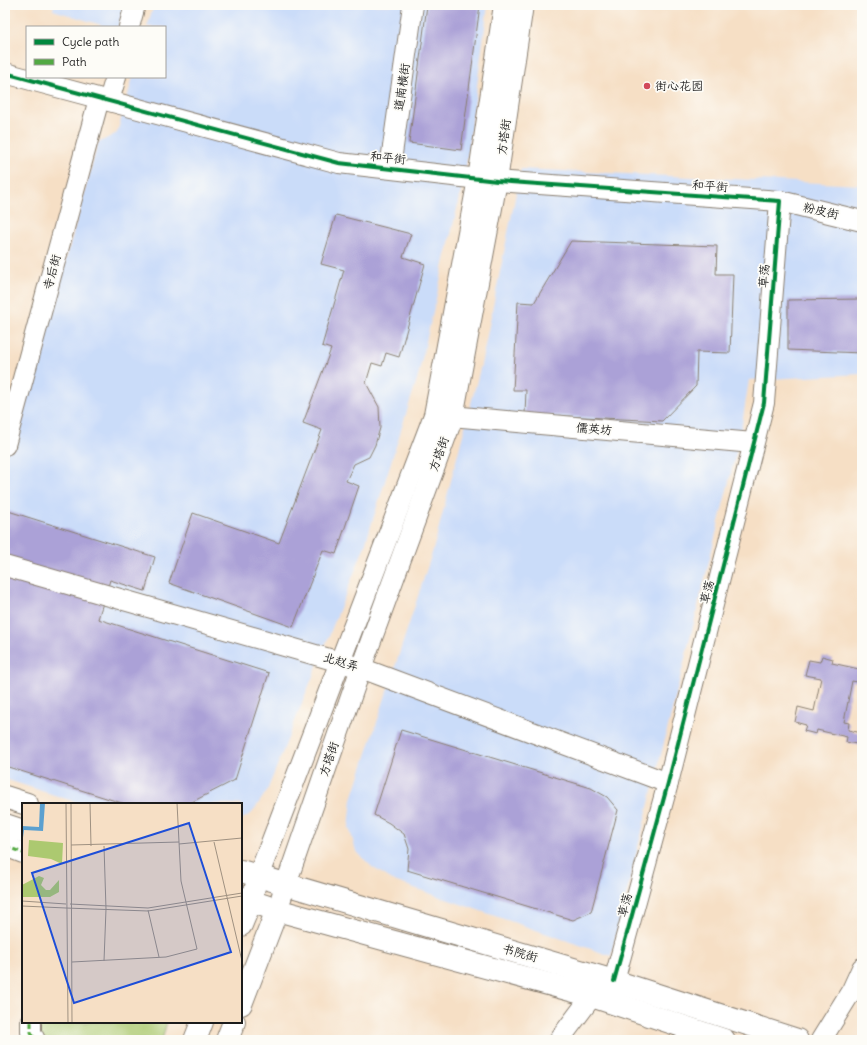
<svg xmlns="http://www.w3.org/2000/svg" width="867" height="1045" font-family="Delius,'LXGW WenKai TC',sans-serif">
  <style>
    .built { fill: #cadcf9 }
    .green { fill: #acc970; stroke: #647246 }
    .building { fill: #aba1d7 }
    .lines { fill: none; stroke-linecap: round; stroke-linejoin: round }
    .minor-casing { stroke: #897e70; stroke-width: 22 }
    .major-casing { stroke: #897e70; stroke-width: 24 }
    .minor { stroke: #fff; stroke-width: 20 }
    .major { stroke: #fff; stroke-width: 22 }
    .quiet { stroke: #52a943; stroke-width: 3; stroke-dasharray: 6 3; stroke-linecap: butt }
    .cycleway-casing { stroke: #fdfcf7; stroke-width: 6 }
    .cycleway { stroke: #00873e; stroke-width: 4 }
    .poi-dot { fill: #d1495b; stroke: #fdfcf7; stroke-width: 1.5 }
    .labels { text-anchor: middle; stroke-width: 3.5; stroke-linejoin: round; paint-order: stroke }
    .poi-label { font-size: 12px; fill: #1c1c1c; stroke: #fdfcf7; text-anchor: start }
    .street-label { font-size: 12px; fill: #1c1c1c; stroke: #fdfcf7 }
    .inset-road { fill: none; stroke: #9f9181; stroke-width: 1 }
    .view { fill: #1d4ed8; fill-opacity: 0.15; stroke: #1d4ed8; stroke-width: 2 }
    .inset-edge { fill: none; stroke: #1c1c1c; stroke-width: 2 }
  </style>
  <rect width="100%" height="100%" fill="#fdfcf7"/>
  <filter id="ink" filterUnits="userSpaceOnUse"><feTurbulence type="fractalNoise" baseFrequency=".025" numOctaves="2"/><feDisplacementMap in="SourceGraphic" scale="8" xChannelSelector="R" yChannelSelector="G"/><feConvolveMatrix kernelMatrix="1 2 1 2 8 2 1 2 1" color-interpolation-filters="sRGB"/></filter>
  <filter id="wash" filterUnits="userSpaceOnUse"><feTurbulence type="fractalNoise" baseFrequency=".012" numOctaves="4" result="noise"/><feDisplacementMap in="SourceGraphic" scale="16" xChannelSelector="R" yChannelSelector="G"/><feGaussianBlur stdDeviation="0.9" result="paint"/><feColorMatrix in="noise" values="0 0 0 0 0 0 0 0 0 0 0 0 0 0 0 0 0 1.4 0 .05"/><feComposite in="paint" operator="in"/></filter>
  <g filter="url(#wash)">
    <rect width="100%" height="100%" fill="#f6dfc5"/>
    <g class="built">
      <path d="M54 5H125L118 27H108L53 10Z"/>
      <path d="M154 5H488L465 174 418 376 364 548 267 791 252 813 241 820V804H82L5 779V437L60 281 98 143 117 133 133 77H165V27H147Z"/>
      <path d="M521 169 862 185V374L749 380 740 437 611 956 394 881 372 867 356 851 349 827 352 799 433 550 481 365Z"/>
    </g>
    <path class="green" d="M31 1022H167L162 1040H35Z"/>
    <g id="blocks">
      <g class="building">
        <path d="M427 5H480L461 150 409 143Z"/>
        <path d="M336 215 411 234 403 257 425 264 399 357 386 353 382 366 372 363 366 383 379 407 380 428 375 445 369 457 354 464 346 481 359 486 336 554 323 550 293 627 169 583 193 513 279 543 322 430 303 423 331 349 322 346 344 270 321 264Z"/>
        <path d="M571 241 717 246 716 274H733L730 353 697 352 696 386 662 421 525 414 526 390H513L518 302 534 303Z"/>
        <path d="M862 299V353L788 350V300Z"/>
        <path d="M5 510 155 557 145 591 110 580 98 619 269 673 235 780 188 804H125L5 766Z"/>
        <path d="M822 656 833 659 832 663 859 669 862 663V674H859L857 682 852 681 844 722 849 723 848 730 862 733V745L846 742 847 737 817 730 816 734 804 731 806 725 795 722 798 707 814 711 821 678 805 675 809 660 820 662Z"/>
        <path d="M401 730 591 788 607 797 618 810 591 912 573 920 407 870 409 849 404 834 389 823 374 815Z"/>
      </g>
    </g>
  </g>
  <g filter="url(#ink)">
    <use href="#blocks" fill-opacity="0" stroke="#897e70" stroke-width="1"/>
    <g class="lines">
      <g class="minor-casing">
        <g id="minor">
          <path d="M129 27 135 5"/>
          <path d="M5 73 339 163 497 181 780 201 862 221"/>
          <path d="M109 100 116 77"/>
          <path d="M390 168 413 5"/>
          <path d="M440 415 753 443"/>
          <path d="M5 445 99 99"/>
          <path d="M5 566 361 668 668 783"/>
          <path d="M5 846 23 853"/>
          <path d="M251 901 258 877 434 415 478 179 504 5"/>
          <path d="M277 910 361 668 453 417 497 181 523 5"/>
          <path d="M614 981 668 783 764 403 780 201"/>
          <path d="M31 1022V1032L35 1040"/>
          <path d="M559 1040 592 996"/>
          <path d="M821 1040 852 990 862 968"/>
        </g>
      </g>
      <g class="major-casing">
        <g id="major">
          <path d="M5 797 27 804"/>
          <path d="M5 825 23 831"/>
          <path d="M241 871 614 981 797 1040"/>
          <path d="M241 898 277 910 592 996 724 1040"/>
          <path d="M241 925 251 901"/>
          <path d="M241 1004 277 910"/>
          <path d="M195 1040 202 1022"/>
          <path d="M227 1040 234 1022"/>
        </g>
      </g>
      <use href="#minor" class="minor"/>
      <use href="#major" class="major"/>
      <g class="quiet">
        <path d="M5 846 23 853"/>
        <path d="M31 1022V1032L35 1040"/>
      </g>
      <g class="cycleway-casing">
        <path id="cycleway" d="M5 73 339 163 497 181 780 201 764 403 668 783 614 981"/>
      </g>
      <use href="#cycleway" class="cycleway"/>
    </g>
  </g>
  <circle class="poi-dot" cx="647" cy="86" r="4"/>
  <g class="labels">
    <g class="poi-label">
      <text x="655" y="90">街心花园</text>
    </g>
    <g class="street-label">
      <text transform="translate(402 87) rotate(-82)" y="4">道南横街</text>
      <text transform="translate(504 137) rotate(-82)" y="4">方塔街</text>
      <text transform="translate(388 158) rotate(6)" y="4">和平街</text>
      <text transform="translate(710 186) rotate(4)" y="4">和平街</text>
      <text transform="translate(821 211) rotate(13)" y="4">粉皮街</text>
      <text transform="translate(52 272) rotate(-75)" y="4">寺后街</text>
      <text transform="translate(764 276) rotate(-85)" y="4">草荡</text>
      <text transform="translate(594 429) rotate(5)" y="4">儒英坊</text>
      <text transform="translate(439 454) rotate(-70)" y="4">方塔街</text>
      <text transform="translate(707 592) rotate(-76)" y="4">草荡</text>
      <text transform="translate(341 662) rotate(17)" y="4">北赵弄</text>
      <text transform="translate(329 759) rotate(-71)" y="4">方塔街</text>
      <text transform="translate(625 905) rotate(-75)" y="4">草荡</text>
      <text transform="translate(520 953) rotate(16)" y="4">书院街</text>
    </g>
  </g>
  <g transform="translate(22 803)">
    <rect width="220" height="220" fill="#f6dfc5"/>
    <path d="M7 37 41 40 40 61 29 56 6 53ZM17 73 22 75 19 82 24 87H28L37 77V89L28 94H0V82Z" fill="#acc970"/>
    <path d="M18 0H23L21 28 2 27 0 42V23L17 24Z" fill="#5ba0d0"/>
    <path class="inset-road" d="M44 0 46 220M49 0 50 220M68 0 69 43M192 39 220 158M157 41 220 35M49 42 157 39M82 43 84 106 82 158M0 98 44 101M48 101 126 105 220 90M0 103 44 105M44 105 126 108 220 93M126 107 137 154M50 159 144 154 175 146 159 78 155 0"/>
    <path class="view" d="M167 20 209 149 52 200 10 70Z"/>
    <rect width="220" height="220" class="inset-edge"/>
  </g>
  <rect width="867" height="1045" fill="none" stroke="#fdfcf7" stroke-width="20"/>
  <rect x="26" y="26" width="140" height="52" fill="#fdfcf7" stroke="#a3a29f"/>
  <rect x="34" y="39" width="20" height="6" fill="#00873e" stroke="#a3a29f"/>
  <text x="62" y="46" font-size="12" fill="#1c1c1c">Cycle path</text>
  <rect x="34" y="59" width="20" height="6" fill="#52a943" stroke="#a3a29f"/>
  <text x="62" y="66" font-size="12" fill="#1c1c1c">Path</text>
</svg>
